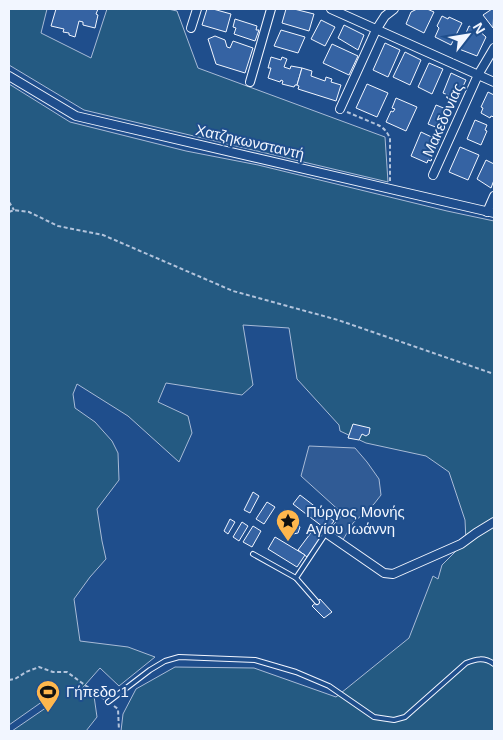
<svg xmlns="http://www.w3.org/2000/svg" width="503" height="740" font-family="Arial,sans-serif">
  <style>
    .green { fill: #245a82; stroke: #a8bbd7 }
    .parking { fill: #305b95; stroke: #a8bbd7 }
    .building { fill: #3563a3; stroke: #f2f6ff }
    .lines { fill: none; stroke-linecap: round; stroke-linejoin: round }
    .service-casing { stroke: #f2f6ff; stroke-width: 6 }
    .minor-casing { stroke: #f2f6ff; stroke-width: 10 }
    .path { stroke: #b3c4dc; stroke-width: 2; stroke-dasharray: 4 2.5; stroke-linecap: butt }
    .service { stroke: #1f4e8c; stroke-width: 4 }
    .minor { stroke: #1f4e8c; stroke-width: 8 }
    .labels { text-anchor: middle; stroke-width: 4; stroke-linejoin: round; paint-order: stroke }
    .street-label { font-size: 15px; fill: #f2f6ff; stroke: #1f4e8c }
    .poi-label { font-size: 15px; fill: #f2f6ff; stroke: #1f4e8c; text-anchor: start }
  </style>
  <rect width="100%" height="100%" fill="#1f4e8c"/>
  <g class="green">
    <path d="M9 9H47L41 33 91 58 107 9H168L177 11 198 68 385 137 388 182 84 110 9 65Z"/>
    <path d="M9 84 70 122 186 151 258 165 447 211 494 221V731H121L123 714 136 689 175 667 254 668 336 697 409 638 433 576 438 579 442 565 466 541 465 520 449 472 426 456 366 443 340 431 339 425 297 379 289 328 243 325 253 385 242 395 166 383 158 402 188 416 192 433 179 462 128 416 77 384 73 394 75 408 95 422 112 441 118 453 119 480 97 509 102 541 106 559 90 577 74 599 80 641 128 647 155 657 119 686 100 668 78 693 94 696 97 717 86 731H12L50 705 46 699 9 725Z"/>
  </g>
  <path class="parking" d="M309 446 355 448 367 462 379 479 381 495 374 504 353 523 341 543 326 533 343 514 301 476Z"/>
  <g class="building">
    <path d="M56 9H98L96 14 98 15 95 28 83 25V22L79 21 75 37 69 35V33L63 32 64 29 51 26Z"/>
    <path d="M207 9H213L231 14 226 32 202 25Z"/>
    <path d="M286 9H294L314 14 309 31 282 23Z"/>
    <path d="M417 9H427L434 12 424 33 406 24 411 12Z"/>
    <path d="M492 9H494L493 28 483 15Z"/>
    <path d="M442 16 448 19 449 17 462 23 451 45 435 37 439 28 437 26Z"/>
    <path d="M235 19 257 26 256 30H259L255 41 234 34 236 28 233 27Z"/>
    <path d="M321 20 335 27 325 46 311 39Z"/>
    <path d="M344 25 364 35 358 50 338 38Z"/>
    <path d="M469 26 477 29 486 37 477 56 459 49Z"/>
    <path d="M281 30 305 37 298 53 274 46Z"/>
    <path d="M215 36 225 40 227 47 230 48 233 41 253 48 245 73 216 64 208 39Z"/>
    <path d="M385 43 400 50 388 77 373 70Z"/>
    <path d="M332 44 358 56 349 75 323 63Z"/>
    <path d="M405 52 421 60 410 85 393 77Z"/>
    <path d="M271 57 281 60 282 57 287 59 284 67 290 69 291 66 302 68 297 85H295L294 87 282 84 283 81 281 80 280 82 268 78 271 68H268Z"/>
    <path d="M429 63 443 69 432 94 418 87Z"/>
    <path d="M302 68 312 71 311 76 325 81 326 77 332 79 331 82 341 85 336 101 298 89 299 86 297 85Z"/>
    <path d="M451 73 466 80 457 99 443 93Z"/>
    <path d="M367 84 388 93 377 117 356 108Z"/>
    <path d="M488 92 494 95V117L491 116 490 118 481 113 483 108 481 107Z"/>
    <path d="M396 98 417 107 406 131 386 122 391 111 393 112 395 109 392 108Z"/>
    <path d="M436 105 451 111 443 130 428 124Z"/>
    <path d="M475 120 487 125 485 130 487 131 481 145 467 139Z"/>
    <path d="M421 132 440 141 437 147 436 146 431 161 428 160 427 163 411 156Z"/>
    <path d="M460 147 479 155 468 180 449 172Z"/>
    <path d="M486 160 494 164V180L491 188 477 179Z"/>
    <path d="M353 424 370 428 369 434 366 436 362 434 359 440 348 438Z"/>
    <path d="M253 492 259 496 250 513 244 510Z"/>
    <path d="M300 495 334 521 327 530 293 504Z"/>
    <path d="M267 502 275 507 264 524 256 519Z"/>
    <path d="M288 513 300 527 298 533 293 534 280 519Z"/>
    <path d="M230 519 235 522 228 534 224 531Z"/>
    <path d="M242 522 248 526 239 541 233 537Z"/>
    <path d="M253 526 261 531 252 547 243 542Z"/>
    <path d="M316 526 324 533 307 557 298 550Z"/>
    <path d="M275 537 305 555 297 567 268 549Z"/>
    <path d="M320 599 332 612 324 618 312 606Z"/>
  </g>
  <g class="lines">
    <g class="service-casing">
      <g id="service">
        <path d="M253 554 296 578"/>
        <path d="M317 602 296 578 326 533"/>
        <path d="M108 702 150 670 165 661 179 657 255 660 296 672 329 686 374 717 394 720 405 717 466 663C476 659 484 657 494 664"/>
      </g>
    </g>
    <g class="minor-casing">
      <g id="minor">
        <path d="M331 9 494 82"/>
        <path d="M191 28 197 9"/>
        <path d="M9 76 76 116 494 213"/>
        <path d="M250 82 271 9"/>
        <path d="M340 109 376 30 385 16 394 9"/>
        <path d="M433 175 478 75 494 48"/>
        <path d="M487 212 494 196"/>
        <path d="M326 533 384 573 393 574 461 544 476 533 494 522"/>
      </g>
    </g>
    <g class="path">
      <path d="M347 112 378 125C384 128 387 132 390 138V181"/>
      <path d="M9 202 14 210"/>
      <path d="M9 212 14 210 29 212 58 226 103 235 233 291 338 320 494 374"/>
      <path d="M9 680 15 679 26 672 39 667 53 672H67L104 699"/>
      <path d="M114 706 118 709 119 731"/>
    </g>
    <use href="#service" class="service"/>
    <use href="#minor" class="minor"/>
  </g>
  <defs>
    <g id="sight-pin" transform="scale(1.25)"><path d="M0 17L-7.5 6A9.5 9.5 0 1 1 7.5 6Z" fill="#ffb74d" stroke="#1f4e8c"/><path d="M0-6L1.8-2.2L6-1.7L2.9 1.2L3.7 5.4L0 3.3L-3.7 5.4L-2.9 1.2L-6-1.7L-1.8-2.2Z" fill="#111"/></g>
    <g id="stadium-pin" transform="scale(1.25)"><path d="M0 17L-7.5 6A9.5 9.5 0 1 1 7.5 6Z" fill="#ffb74d" stroke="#1f4e8c"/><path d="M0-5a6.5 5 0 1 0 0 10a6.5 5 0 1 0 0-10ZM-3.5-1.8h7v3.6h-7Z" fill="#111"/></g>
  </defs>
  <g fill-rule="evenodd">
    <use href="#sight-pin" x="288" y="521"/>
    <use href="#stadium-pin" x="48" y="692"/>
  </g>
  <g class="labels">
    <g class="street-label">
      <text transform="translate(443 120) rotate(-66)" y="5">Μακεδονίας</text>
      <text transform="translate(250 142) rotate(13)" y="5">Χατζηκωνσταντή</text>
    </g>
    <g class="poi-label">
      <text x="306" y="517">Πύργος Μονής<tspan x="306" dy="17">Αγίου Ιωάννη</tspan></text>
      <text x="66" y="697">Γήπεδο 1</text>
    </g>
  </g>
  <rect width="503" height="740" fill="none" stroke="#f2f6ff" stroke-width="20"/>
  <g transform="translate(468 35) rotate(59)" stroke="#1f4e8c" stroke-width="4" paint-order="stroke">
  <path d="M0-4L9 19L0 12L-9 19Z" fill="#f2f6ff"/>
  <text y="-8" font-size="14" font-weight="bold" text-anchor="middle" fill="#f2f6ff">N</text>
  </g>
</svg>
